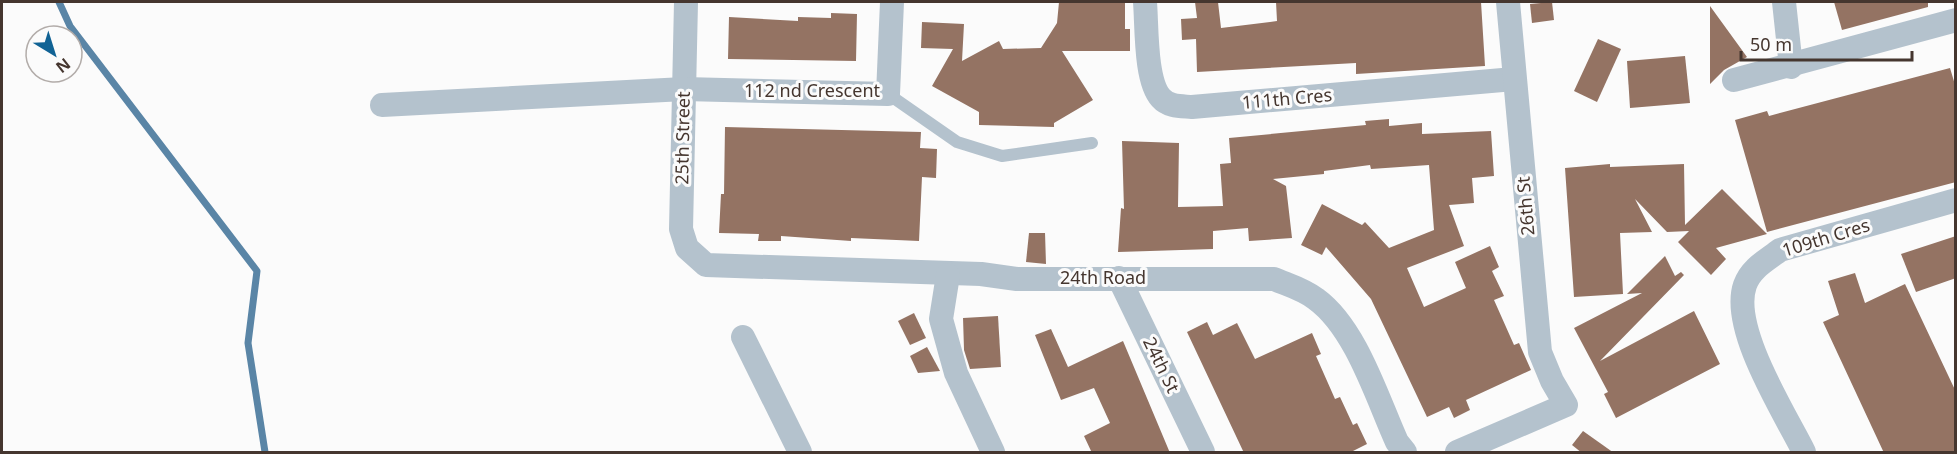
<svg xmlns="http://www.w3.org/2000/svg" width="1957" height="454" font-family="'Noto Sans',sans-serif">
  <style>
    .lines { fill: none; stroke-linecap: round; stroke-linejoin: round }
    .stream { stroke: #5a85a6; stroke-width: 7 }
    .building { fill: #947363 }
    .lane { stroke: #b4c2cd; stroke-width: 12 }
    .street { stroke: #b4c2cd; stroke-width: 24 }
    .labels { text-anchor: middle; stroke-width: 6; stroke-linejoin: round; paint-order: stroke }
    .street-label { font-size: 18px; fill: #45362f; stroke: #fbfbfb }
  </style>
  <rect width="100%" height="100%" fill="#fbfbfb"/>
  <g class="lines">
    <path class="stream" d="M59 2 70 26 257 271 248 343 265 452"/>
  </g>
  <g class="building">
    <path d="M1059 2H1125V29H1130V51H1062L1093 100 1054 123V127L979 125V112L932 86 953 49 921 48 922 22 964 24 962 61 999 41 1003 49 1041 48 1057 23Z"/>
    <path d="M1195 2H1218L1221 28 1277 21 1276 2H1481L1485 66 1356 74V63L1197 72 1196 39 1182 40 1181 19 1197 18Z"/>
    <path d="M1552 2 1554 20 1532 23 1530 4Z"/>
    <path d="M1834 2H1928V7L1842 30Z"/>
    <path d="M1710 6 1747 57 1724 70 1710 84Z"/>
    <path d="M831 13 857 14 856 61 728 59 729 17 798 21V17L831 18Z"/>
    <path d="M1598 39 1621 49 1597 102 1574 91Z"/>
    <path d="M1685 56 1690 103 1630 108 1627 61Z"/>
    <path d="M1950 68 1956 88V182L1767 232 1735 120 1767 111 1769 116Z"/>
    <path d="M1389 119V126L1422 123V134L1491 131 1494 176 1472 178 1474 203 1449 205 1464 246 1407 268 1424 307 1466 288 1455 262 1490 246 1499 267 1492 271 1504 296 1494 300 1514 345 1519 343 1531 370 1466 400 1470 410 1454 418 1449 407 1427 417 1371 299 1326 247 1322 255 1301 245 1322 204 1362 225 1365 222 1389 248 1434 230 1429 165 1371 169 1370 165 1324 171V174L1273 179 1286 186 1292 238 1249 241 1248 228 1213 231V249L1118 252 1121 208 1124 209 1122 141 1179 143 1178 207 1223 206 1220 164 1231 163 1229 138 1366 125 1365 121Z"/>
    <path d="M725 127 921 132 920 148 937 149 936 178 922 177 919 241 851 238V241L781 236V241H758L759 234 719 233 721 194H724Z"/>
    <path d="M1610 164V167L1684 164 1685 225 1722 189 1767 234 1716 248 1726 259 1711 275 1678 242 1689 231 1667 232 1635 199 1652 232 1620 233 1623 294 1574 297 1565 168Z"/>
    <path d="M1029 233H1045L1046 264 1026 262Z"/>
    <path d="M1956 236V278L1916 292 1901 254Z"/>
    <path d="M1665 256 1675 276 1681 272 1684 275 1600 361 1694 311 1720 364 1616 418 1604 394 1608 392 1574 328 1642 293 1627 294Z"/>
    <path d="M1855 273 1865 303 1905 284 1956 392V453H1884L1823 322 1839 315 1828 281Z"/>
    <path d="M914 313 926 338 910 345 898 321Z"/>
    <path d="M998 316 1001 367 970 369 964 350 963 318Z"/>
    <path d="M1207 322 1213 335 1237 323 1255 359 1312 333 1321 354 1316 356 1335 399 1340 397 1353 425 1357 423 1367 444 1349 453H1244L1187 332Z"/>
    <path d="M1051 329 1068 367 1123 341 1170 453H1092L1084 436 1110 423 1094 388 1061 400 1035 335Z"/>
    <path d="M927 347 940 371 918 373 910 356Z"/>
    <path d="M1583 431 1614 453H1582L1572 445Z"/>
  </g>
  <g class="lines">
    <path class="lane" d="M888 94 957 142 1002 156 1092 143"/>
    <g class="street">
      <path d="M686 2 681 229 687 248 706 265 981 274 1017 279H1274C1288 285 1303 289 1316 299 1356 328 1377 398 1397 442L1405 452"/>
      <path d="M1145 2C1147 26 1145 81 1161 98 1169 107 1181 106 1192 107L1514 79"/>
      <path d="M1784 2 1791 67"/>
      <path d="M1734 80 1956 20"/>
      <path d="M382 105 684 89 888 94 892 2"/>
      <path d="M948 275 941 319 956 373 993 452"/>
      <path d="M1119 278 1203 452"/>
      <path d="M743 337 800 452"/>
      <path d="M1457 452 1566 405 1552 381 1540 352 1508 2"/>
      <path d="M1804 452C1784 412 1730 328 1745 285 1751 268 1767 260 1780 250L1956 200"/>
    </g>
  </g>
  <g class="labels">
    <g class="street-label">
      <text x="812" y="97">112 nd Crescent</text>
      <text transform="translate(1287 99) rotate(-5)" y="6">111th Cres</text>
      <text transform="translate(683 138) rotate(-89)" y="6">25th Street</text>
      <text transform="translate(1526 206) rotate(-95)" y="6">26th St</text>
      <text transform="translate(1826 238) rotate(-17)" y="6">109th Cres</text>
      <text x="1103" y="284">24th Road</text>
      <text transform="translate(1161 365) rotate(64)" y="6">24th St</text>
    </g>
  </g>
  <rect width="1957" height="454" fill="none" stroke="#45362f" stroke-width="6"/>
  <g transform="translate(54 54) rotate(142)"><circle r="28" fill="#fbfbfb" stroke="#b2aca9" stroke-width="1.5"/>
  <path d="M0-4.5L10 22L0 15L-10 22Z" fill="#116395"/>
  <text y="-9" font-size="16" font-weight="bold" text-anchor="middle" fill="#45362f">N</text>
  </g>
  <path d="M1741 51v9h171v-9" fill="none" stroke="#45362f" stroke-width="3"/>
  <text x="1750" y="51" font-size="18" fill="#45362f" stroke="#fbfbfb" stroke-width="4.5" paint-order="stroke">50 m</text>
</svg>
